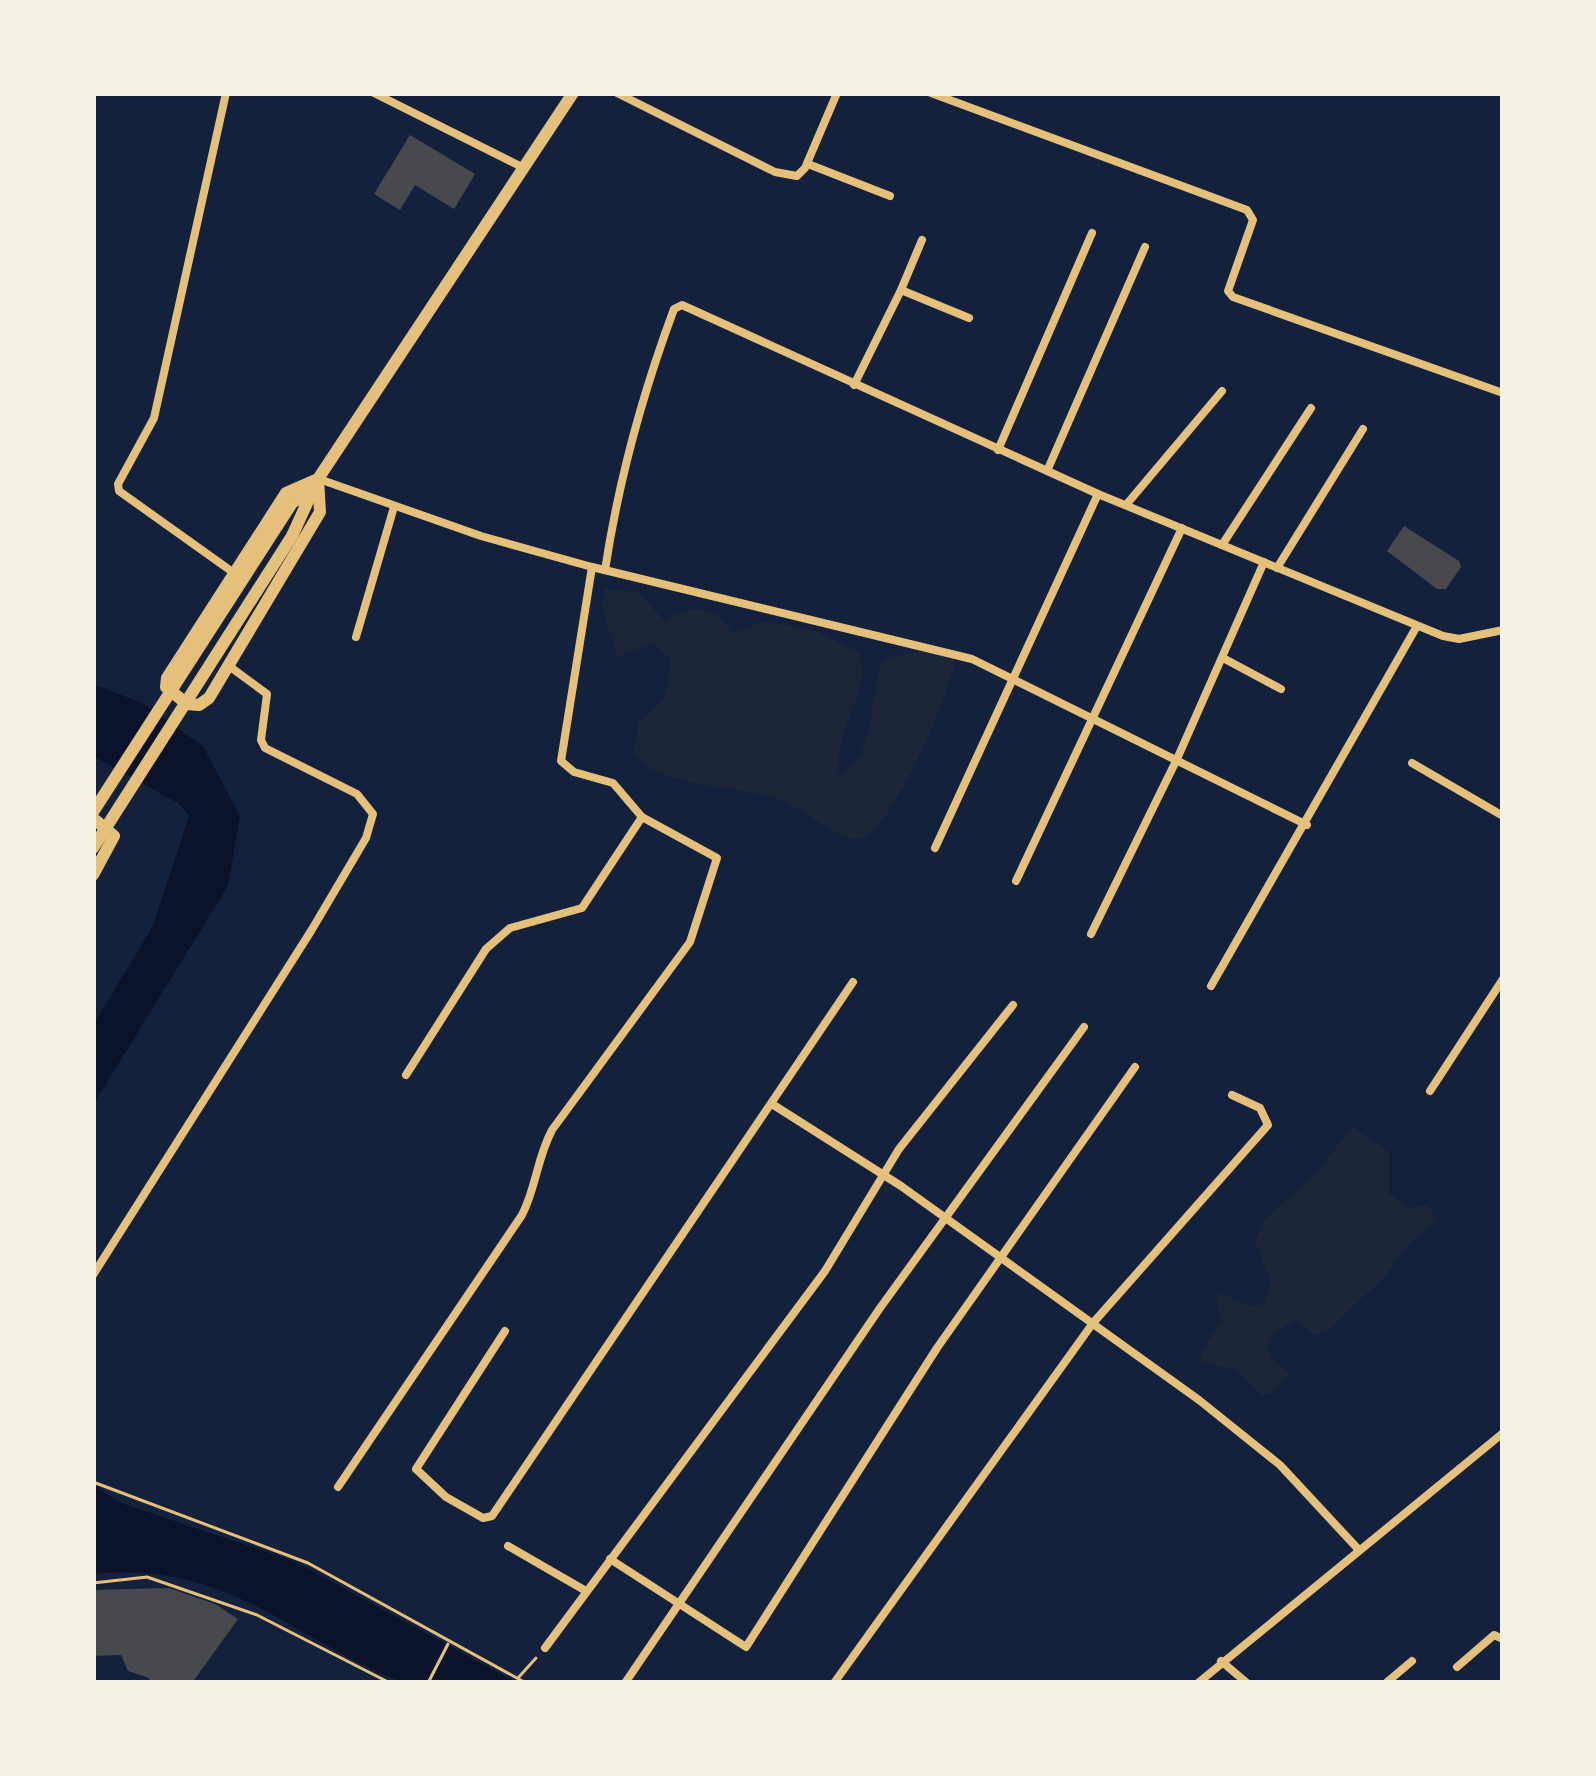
<svg xmlns="http://www.w3.org/2000/svg" width="1596" height="1776" font-family="Mulish,sans-serif">
  <style>
    .green { fill: #1d2539 }
    .water { fill: #0b132b }
    .building { fill: #48494c }
    .lines { fill: none; stroke-linecap: round; stroke-linejoin: round }
    .path { stroke: #e5c07b; stroke-width: 3 }
    .minor { stroke: #e5c07b; stroke-width: 8 }
    .primary { stroke: #e5c07b; stroke-width: 12 }
  </style>
  <rect width="100%" height="100%" fill="#14213d"/>
  <g class="green">
    <path d="M605 589 637 592 666 622C688 603 716 604 732 633L764 621 813 630 858 652C876 690 828 735 840 775 878 755 868 693 884 659L919 651 955 656C953 691 899 806 874 830 866 838 859 839 848 838 822 828 799 805 773 797 735 786 658 787 634 754L638 723 665 697 671 660 653 643 618 657 602 608Z"/>
    <path d="M1352 1127 1389 1152V1194L1410 1208 1428 1205 1437 1221 1408 1245 1386 1275 1327 1332 1315 1335 1295 1321 1277 1331 1268 1346 1271 1358 1290 1374 1273 1393 1262 1396 1237 1370 1202 1362 1200 1356 1220 1321 1217 1292 1253 1307 1264 1304 1271 1281 1255 1241 1264 1221 1320 1168Z"/>
  </g>
  <g class="water">
    <path d="M93 684 142 703 203 746 240 816 228 886 93 1105V1025L153 926 189 816 178 803 93 756Z"/>
    <path d="M93 1484 118 1502 294 1561 518 1683C488 1683 425 1691 399 1681 285 1635 230 1561 93 1574Z"/>
  </g>
  <g class="building">
    <path d="M410 135 475 174 454 209 415 185 400 210 374 194Z"/>
    <path d="M1404 526 1459 561 1461 567 1446 589H1437L1387 551Z"/>
    <path d="M169 1588 215 1604 238 1619 192 1683H150L149 1678 128 1671 121 1655 93 1656V1590Z"/>
  </g>
  <g class="lines">
    <g class="path">
      <path d="M93 1482 308 1563 526 1683"/>
      <path d="M93 1583 147 1577 257 1615 390 1683"/>
      <path d="M518 1678 536 1658"/>
      <path d="M428 1683 448 1644"/>
    </g>
    <g class="minor">
      <path d="M226 93 154 418 118 484 119 491 234 573"/>
      <path d="M374 93 522 167"/>
      <path d="M617 93 775 172 797 176 805 168 837 93"/>
      <path d="M931 93 1247 210 1253 220 1228 291 1233 297 1503 393"/>
      <path d="M808 164 890 196"/>
      <path d="M901 290 922 240"/>
      <path d="M854 385 901 290 969 318"/>
      <path d="M998 450 1092 233"/>
      <path d="M1047 471 1145 247"/>
      <path d="M319 479 481 536 592 567 972 659 1307 825"/>
      <path d="M1126 505 1222 391"/>
      <path d="M1222 545 1311 408"/>
      <path d="M1277 568 1363 429"/>
      <path d="M605 570C619 478 642 395 674 309L682 305 1098 494 1443 636 1459 639 1503 630"/>
      <path d="M356 637 394 507"/>
      <path d="M1223 658 1281 689"/>
      <path d="M1412 763 1503 816"/>
      <path d="M935 848 1098 494"/>
      <path d="M1016 881 1182 528"/>
      <path d="M1091 934 1177 759 1264 562"/>
      <path d="M1211 986 1417 626"/>
      <path d="M406 1075 486 949 510 928 582 908 642 817"/>
      <path d="M1430 1091 1503 979"/>
      <path d="M772 1104 901 1186 1199 1400 1280 1465 1359 1550"/>
      <path d="M93 1275 311 931 366 838 373 814 357 794 265 748 261 740 267 694 229 666"/>
      <path d="M505 1331 416 1469 446 1497 483 1518 492 1516 853 982"/>
      <path d="M338 1487 522 1215C536 1188 537 1158 552 1130L690 942 717 858 642 817 613 783 574 772 561 761 592 567"/>
      <path d="M508 1546 586 1591"/>
      <path d="M610 1559 746 1647 937 1348 1135 1067"/>
      <path d="M545 1648 825 1271 899 1149 1013 1005"/>
      <path d="M1221 1661 1247 1683"/>
      <path d="M1457 1667 1494 1635 1503 1639"/>
      <path d="M625 1683 880 1308 1084 1027"/>
      <path d="M834 1683 1093 1323 1268 1125 1260 1108 1232 1095"/>
      <path d="M1198 1683 1503 1433"/>
      <path d="M1386 1683 1412 1661"/>
    </g>
    <g class="primary">
      <path d="M318 479 320 512 209 698 199 705 187 704 166 687 167 678 286 493Z"/>
      <path d="M93 812 292 503 310 492"/>
      <path d="M93 818 114 836 93 875"/>
      <path d="M93 848 292 536 318 479 573 93"/>
    </g>
  </g>
  <rect width="1596" height="1776" fill="none" stroke="#f6f1e7" stroke-width="192"/>
</svg>
